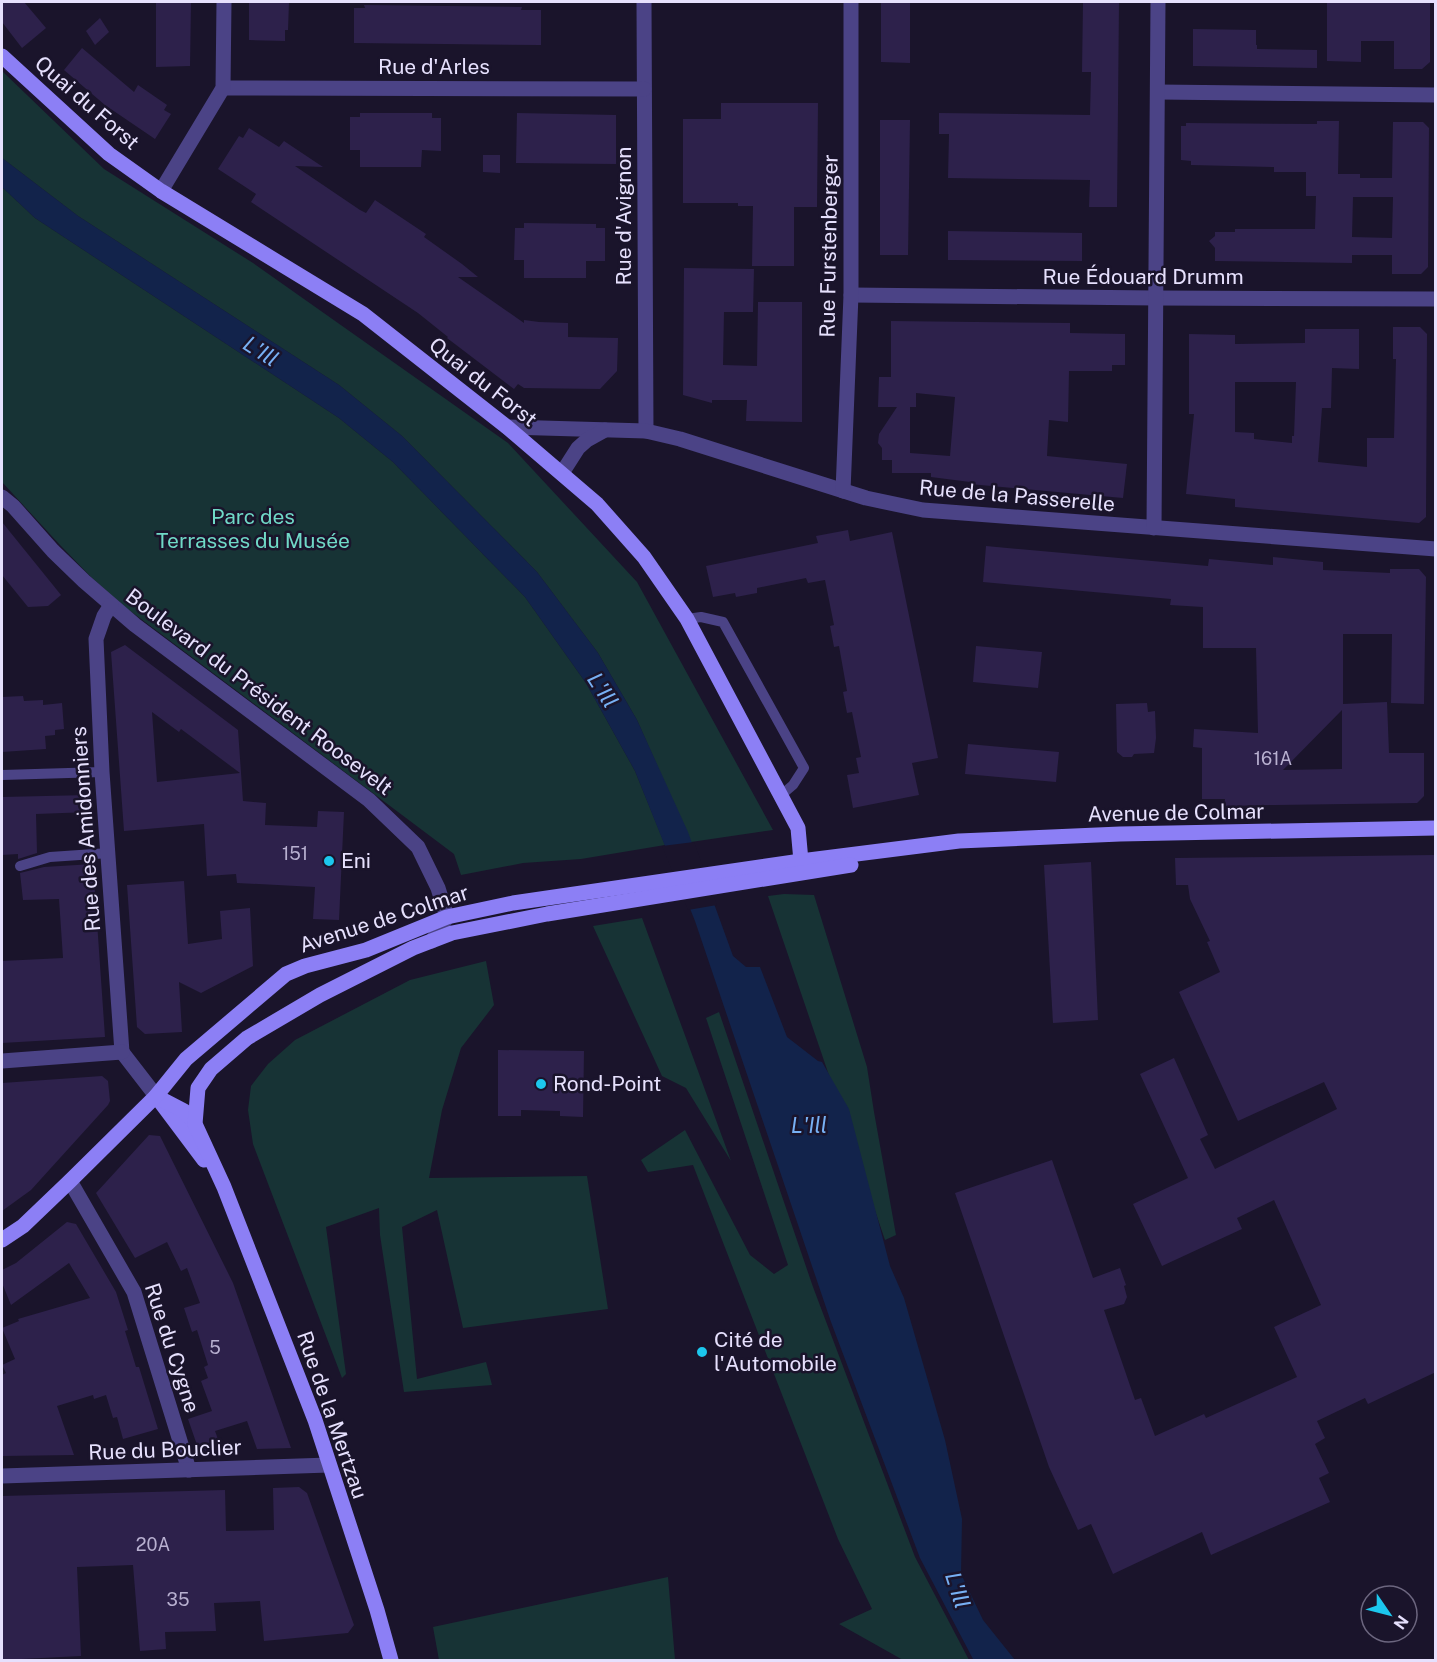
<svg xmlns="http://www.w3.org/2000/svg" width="1437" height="1662" font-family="'Public Sans',sans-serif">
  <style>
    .green { fill: #173335 }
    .water { fill: #12234b }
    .pier { fill: #1a142b }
    .building { fill: #2d214b; fill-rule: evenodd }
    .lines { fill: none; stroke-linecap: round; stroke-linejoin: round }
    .lane { stroke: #4b4386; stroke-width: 10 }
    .street { stroke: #4b4386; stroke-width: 15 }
    .secondary { stroke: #8c7ff5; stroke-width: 15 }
    .poi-dot { fill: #1cc7ed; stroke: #1a142b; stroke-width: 2 }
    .labels { text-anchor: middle; stroke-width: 5; stroke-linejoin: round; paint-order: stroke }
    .number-label { font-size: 18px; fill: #b8b0d0 }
    .street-label { font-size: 21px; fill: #e6e0fd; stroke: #1a142b }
    .park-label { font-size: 21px; fill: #70d9c7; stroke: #1a142b }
    .poi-label { font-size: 21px; fill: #e6e0fd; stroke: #1a142b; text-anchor: start }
    .water-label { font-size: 22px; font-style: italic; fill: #77b0f4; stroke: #1a142b }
  </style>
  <rect width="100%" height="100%" fill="#1a142b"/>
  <g class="green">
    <path d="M2 71 104 169 253 263 508 443 637 582 773 830 691 842 637 720 598 653 537 572 402 436 339 385 78 216 2 158Z"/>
    <path d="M2 187 35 218 339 418 393 462 525 597 586 683 635 771 665 845 581 859 523 863 461 875 454 854 125 607 91 577 60 545 2 482Z"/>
    <path d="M784 894 814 895 867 1067 874 1112 896 1235 885 1240 768 896Z"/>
    <path d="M642 918 731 1161 686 1088 662 1076 593 926Z"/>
    <path d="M486 961 494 1005 461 1048 442 1110 429 1178 587 1176 608 1309 463 1328 437 1210 402 1227 417 1379 486 1362 492 1385 404 1392 380 1235 379 1208 326 1227 346 1374 342 1378 253 1144 248 1110 251 1086 268 1064 295 1040 410 980Z"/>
    <path d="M719 1012 813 1287 915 1557 969 1660H903L839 1624 872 1609 838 1539 693 1165 648 1172 641 1160 685 1130 750 1255 774 1274 788 1265 706 1018Z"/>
    <path d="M668 1577 675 1660H439L433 1627Z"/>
  </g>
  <path class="water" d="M2 158 78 216 339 385 402 436 537 572 598 653 637 720 688 832 733 956 746 967H760L787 1037 818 1061 822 1062 849 1109 890 1266 904 1298 945 1440 962 1519 961 1574 983 1620 1015 1660H974L973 1659 920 1558 831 1322 695 921 635 771 586 683 525 597 393 462 339 418 35 218 2 187Z"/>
  <path class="pier" d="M694 842 717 905 688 910 662 846Z"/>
  <g class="building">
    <path d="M2 2H24L46 28 22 48 2 22Z"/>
    <path d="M156 2H191L190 66 156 67Z"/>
    <path d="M249 2H289L288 30H285V41L249 40Z"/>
    <path d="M881 2H910V63L881 62Z"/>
    <path d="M1083 2H1119L1117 207H1089L1090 180 948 178 949 134H939V113L1090 115 1091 72H1082Z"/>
    <path d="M1327 2H1430V62L1422 69H1394V41H1361V62L1327 61Z"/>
    <path d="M364 5 522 7 521 10H541V45L354 43V8H365Z"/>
    <path d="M100 18 109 32 95 45 86 31Z"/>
    <path d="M1193 29 1256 30V45H1257V49L1317 50V68L1193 66Z"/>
    <path d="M82 48 134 92 138 85 167 105 164 110 171 114 155 139 105 105 64 70Z"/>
    <path d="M721 103H818L817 207H794V266H752L753 206H738V203H683V119H721Z"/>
    <path d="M360 113H432V118H441V151L422 150 421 167H360V150H350V117H360Z"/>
    <path d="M517 113 616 115V164L516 163Z"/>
    <path d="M880 120H910L908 255H880Z"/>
    <path d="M1317 121H1339L1338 174H1360V178H1392L1393 122H1423L1429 128 1428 267 1421 274H1392V255H1352V263L1215 261V248L1209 241 1215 236V232H1235V229H1315L1316 196H1306V172H1274V167L1191 165V161L1181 160V126H1186V123L1317 124ZM1353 197H1393L1392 238 1352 237Z"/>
    <path d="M249 128 279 147 284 141 323 167 295 166 360 210 366 213 375 200 426 234 424 237 462 264 478 277H458L524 323V320L539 322 568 323V337L618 338 617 371 600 389 524 388 518 384 514 389 447 338 448 337 418 313 251 202 256 194 218 169 239 136 243 138Z"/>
    <path d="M483 155H500V173L483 172Z"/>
    <path d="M524 223 596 224V228H605V261H586V278H524V260H514L515 228H524Z"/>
    <path d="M948 231 1082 233V261L948 260Z"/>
    <path d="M684 268 754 269 753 312H724L723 365 757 366 758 302H802V422L746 421 747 400H712V403L683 395Z"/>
    <path d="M891 321 1070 323V333L1125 334V365H1112V371H1069L1068 422 1049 420 1047 456 1127 464 1123 498 970 484V482L931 477V473H892V460H882V448L878 443 879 434 897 407H878L879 377H891ZM916 393 955 397 950 456 910 453V407H916Z"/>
    <path d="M1393 327H1420L1427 334 1426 517 1419 523 1235 507V499L1186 494 1194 414H1189V334L1235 335V344L1305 343V329H1359V369L1332 368 1331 408H1322L1318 462 1367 467V438H1394L1396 359H1393ZM1235 382H1296L1294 436H1292V443L1254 439V433L1235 432Z"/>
    <path d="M2 522 61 595 48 606 28 607 2 575Z"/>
    <path d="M848 530 850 541 892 532 938 758 912 763 919 795 853 808 847 775 859 773 856 758 861 757 852 712 847 713 843 692 847 691 839 646 834 647 830 626 834 625 825 580 808 583 806 578 757 588V593L736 597 735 593 713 597 706 566 818 543 816 536Z"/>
    <path d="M986 546 1208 566 1209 559 1273 565V557L1323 562V570L1390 573V569H1419L1426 577 1424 704 1391 703 1392 634H1343V704L1387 702 1389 753H1424V796L1417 803 1276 805 1224 806 1225 799H1202V748L1193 747 1194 729 1258 733 1256 648H1203V607L1170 605 1171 599 983 582ZM1342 710V769L1283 770Z"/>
    <path d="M125 645 238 730 243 801 266 803 265 825 317 827 318 811 344 812 339 920 313 919 315 887 237 883 236 874 207 876 204 824 124 831 111 652ZM152 712 179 732 181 729 240 773 157 782Z"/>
    <path d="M976 646 1042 652 1038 688 973 682Z"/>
    <path d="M23 696 24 701 43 700V705L62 703 64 729 55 730V735L45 736 46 749 2 752V697Z"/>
    <path d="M1147 703 1148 712 1155 711 1156 738 1154 753 1134 754 1132 757H1123L1117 752 1116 704Z"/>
    <path d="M968 744 1059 752 1056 782 965 774Z"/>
    <path d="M89 795 90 812 36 814 37 853 18 859V854L2 855V797Z"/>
    <path d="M1436 855V1372L1368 1404 1365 1398 1317 1421 1325 1438 1315 1444 1329 1473 1319 1478 1330 1502 1211 1555 1202 1532 1113 1574 1091 1524 1078 1530 1049 1467 955 1193 1052 1160 1093 1278 1120 1268 1126 1285 1124 1286 1127 1297 1124 1304 1104 1310 1135 1400 1141 1398 1155 1436 1204 1414 1206 1418 1297 1377 1274 1327 1321 1305 1274 1200 1237 1218 1242 1229 1162 1266 1133 1204 1188 1178 1140 1074 1174 1058 1208 1135 1200 1139 1215 1169 1337 1109 1324 1082 1238 1121 1179 992 1220 972 1207 942 1210 941 1190 899 1188 885H1176L1175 858Z"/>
    <path d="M1091 862 1098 1020 1053 1023 1044 865Z"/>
    <path d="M93 864 105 1037 2 1043V961L63 958 59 899 23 900 20 873 44 867Z"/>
    <path d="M184 881 188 944 222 939 220 911 250 908 253 966 201 993 179 982 182 1032 145 1034 137 1027 127 885Z"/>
    <path d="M498 1050 584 1051 583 1117 560 1116V1111L521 1110V1116H498Z"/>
    <path d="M102 1076 108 1081 110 1101 108 1105 31 1190 2 1211V1083Z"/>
    <path d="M149 1135 160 1136 233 1283 291 1448 257 1449 247 1421 215 1431 222 1450 206 1451 197 1445 188 1419 212 1411 201 1381 208 1378 204 1367 208 1365 197 1330 192 1332 184 1308 200 1303 187 1268 181 1271 167 1242 135 1258 96 1193Z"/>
    <path d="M67 1222 76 1224 116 1292 128 1330 125 1331 136 1367H139L158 1429 123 1439 117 1417 113 1418 106 1395 94 1399 93 1395 57 1406 74 1455 2 1456V1375L6 1373 2 1365 15 1359 2 1328 19 1321 18 1319 90 1298 69 1263 11 1305 2 1283V1270L16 1263Z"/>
    <path d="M299 1487 307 1493 354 1625 348 1633 264 1641 260 1601 214 1603 216 1631 165 1632 166 1649 140 1651 133 1565 77 1567 81 1656 2 1660V1496L225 1490 226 1531 274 1530 273 1488Z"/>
  </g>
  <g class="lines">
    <g class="lane">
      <path d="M687 619 701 617 723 622 804 768 793 785 780 796"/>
      <path d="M2 775 102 772"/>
      <path d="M20 866 50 857 109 853"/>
    </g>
    <g class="street">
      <path d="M644 2 646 431"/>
      <path d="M223 88 644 89"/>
      <path d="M1158 92 1436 95"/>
      <path d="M161 191 223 88 224 2"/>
      <path d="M851 295 1156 298 1436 299"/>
      <path d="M507 427 646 431 680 439 866 498 923 510 1436 549"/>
      <path d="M562 473 578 448 587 440 605 430"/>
      <path d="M843 491 851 295V2"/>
      <path d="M2 497 13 506 53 551 84 581 135 625 369 800 418 847 438 888 447 917 432 941"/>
      <path d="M1154 528 1158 2"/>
      <path d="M111 605 104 616 96 639 102 772 122 1052"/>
      <path d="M122 1052 156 1096"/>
      <path d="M2 1061 122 1052"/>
      <path d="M70 1181 134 1292 189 1470"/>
      <path d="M2 1476 329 1465"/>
    </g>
    <g class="secondary">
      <path d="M2 56 109 154 161 191 363 314 507 427 597 504 644 557 687 619 798 828 801 861 799 871"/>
      <path d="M156 1096 204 1160"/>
      <path d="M161 1099 184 1111 195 1124"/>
      <path d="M2 1240 23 1226 70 1181 156 1096 186 1059 286 974 305 966 366 950 447 917 513 903 801 861 959 841 1120 834 1436 828"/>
      <path d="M391 1660 377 1610 315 1420 224 1187 195 1124 198 1088 211 1069 247 1038 320 995 413 948 452 933 547 914 851 865"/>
    </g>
  </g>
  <g class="poi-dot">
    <circle cx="329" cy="861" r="6"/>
    <circle cx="541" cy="1084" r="6"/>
    <circle cx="702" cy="1352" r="6"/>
  </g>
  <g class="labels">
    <g class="number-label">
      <text x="1273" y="765">161A</text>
      <text x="295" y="860">151</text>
      <text x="215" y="1354">5</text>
      <text x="153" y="1551">20A</text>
      <text x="178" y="1606">35</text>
    </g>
    <g class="street-label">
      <text x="434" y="74">Rue d'Arles</text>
      <text transform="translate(87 103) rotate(41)" y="7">Quai du Forst</text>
      <text transform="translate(624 216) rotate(-90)" y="7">Rue d'Avignon</text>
      <text transform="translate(829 246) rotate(-89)" y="7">Rue Furstenberger</text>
      <text x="1143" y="284">Rue Édouard Drumm</text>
      <text transform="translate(483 382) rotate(38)" y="7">Quai du Forst</text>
      <text transform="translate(1017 496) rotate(5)" y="7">Rue de la Passerelle</text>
      <text transform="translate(259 692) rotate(37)" y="7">Boulevard du Président Roosevelt</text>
      <text transform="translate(1176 813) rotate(-1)" y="7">Avenue de Colmar</text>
      <text transform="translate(86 829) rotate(-94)" y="7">Rue des Amidonniers</text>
      <text transform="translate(384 919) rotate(-18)" y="7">Avenue de Colmar</text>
      <text transform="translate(172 1348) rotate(72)" y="7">Rue du Cygne</text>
      <text transform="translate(332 1415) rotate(71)" y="7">Rue de la Mertzau</text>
      <text transform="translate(165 1450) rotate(-2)" y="7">Rue du Bouclier</text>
    </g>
    <g class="park-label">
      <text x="253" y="524">Parc des<tspan x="253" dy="24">Terrasses du Musée</tspan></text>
    </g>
    <g class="poi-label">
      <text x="341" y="868">Eni</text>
      <text x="553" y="1091">Rond-Point</text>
      <text x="714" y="1347">Cité de<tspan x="714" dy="24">l'Automobile</tspan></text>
    </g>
    <g class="water-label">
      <text transform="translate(261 351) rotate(33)" y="8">L'Ill</text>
      <text transform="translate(603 690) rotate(57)" y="8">L'Ill</text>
      <text x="809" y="1133">L'Ill</text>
      <text transform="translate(958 1590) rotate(72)" y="8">L'Ill</text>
    </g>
  </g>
  <rect width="1437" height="1662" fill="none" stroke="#e6e0fd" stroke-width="6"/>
  <g transform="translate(1389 1614) rotate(125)"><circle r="28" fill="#1a142b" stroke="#6c667f" stroke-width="1.5"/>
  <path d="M0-4.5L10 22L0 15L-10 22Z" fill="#1cc7ed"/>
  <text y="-9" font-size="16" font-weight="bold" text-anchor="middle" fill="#e6e0fd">N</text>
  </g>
</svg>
